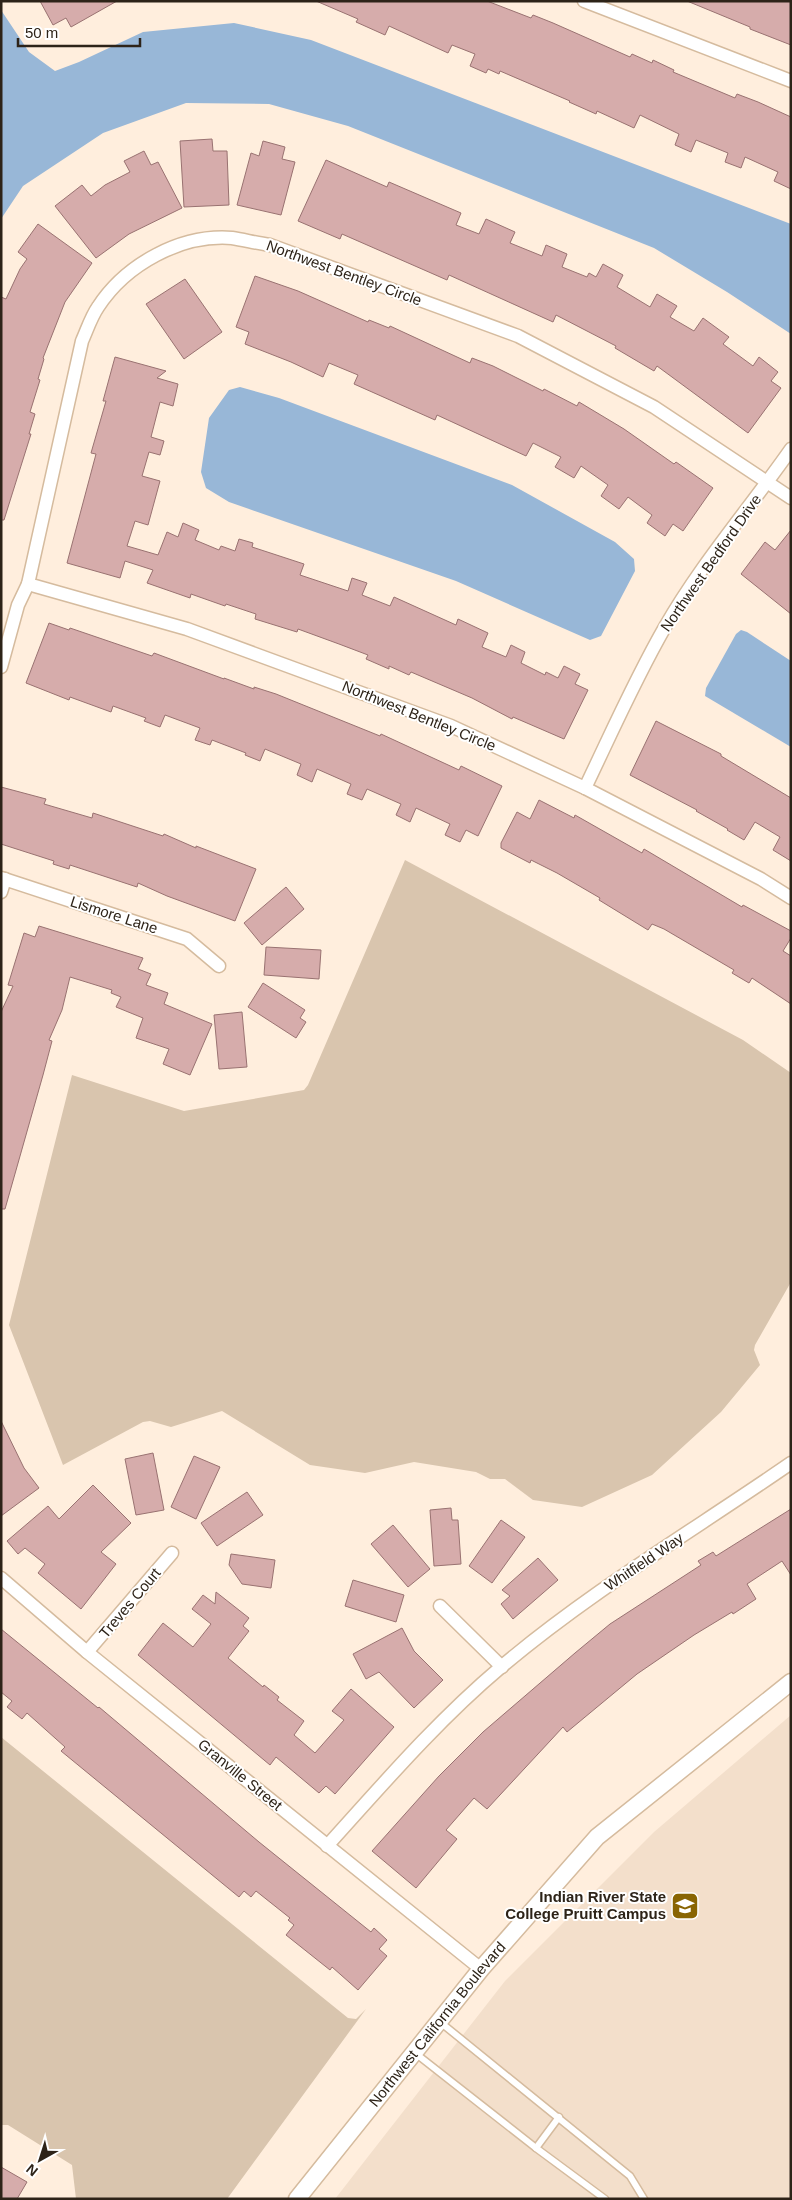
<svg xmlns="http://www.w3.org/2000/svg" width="792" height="2200" font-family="Helvetica,sans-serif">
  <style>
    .built { fill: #f3dfcb }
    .green { fill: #d9c5ae }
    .water { fill: #98b7d7 }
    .building { fill: #d6acab; stroke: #997271 }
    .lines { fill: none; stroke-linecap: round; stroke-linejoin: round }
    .service-casing { stroke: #d5bb9e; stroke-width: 9 }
    .minor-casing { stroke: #d5bb9e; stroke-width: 15 }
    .tertiary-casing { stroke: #d5bb9e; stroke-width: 19 }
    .service { stroke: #fff; stroke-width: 6 }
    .minor { stroke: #fff; stroke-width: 12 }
    .tertiary { stroke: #fff; stroke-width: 16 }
    .labels { text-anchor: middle; stroke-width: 4; stroke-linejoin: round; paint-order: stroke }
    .street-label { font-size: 15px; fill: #2d2318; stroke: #fff }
    .poi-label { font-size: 15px; font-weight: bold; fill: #2d2318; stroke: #fff; text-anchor: end }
  </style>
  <rect width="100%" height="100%" fill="#fed"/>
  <path class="built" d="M791 1715V2199H335L505 1981 654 1832Z"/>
  <g class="green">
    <path d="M405 860 743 1040 791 1073V1282L755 1345 754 1350 760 1365 721 1412 652 1475 582 1507 533 1500 505 1479H490L476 1472 414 1462 365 1473 310 1465 222 1411 171 1427 150 1421 143 1422 63 1465 9 1325 72 1075 184 1111 304 1090 308 1085Z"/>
    <path d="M1 1737 348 2018 356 2019 366 2009 227 2199H76L72 2165 8 2125H1Z"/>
  </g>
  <g class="water">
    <path d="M1 10 29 52 55 71 79 62 143 32 234 23 311 40 791 224V334L727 292 654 248 348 126 269 104 186 103 103 133 23 186 1 219Z"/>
    <path d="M240 387 279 398 512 485 615 542 634 559 635 571 601 636 590 640 456 581 229 502 206 488 201 472 209 418 229 390Z"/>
    <path d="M741 630 747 632 791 661V747L705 696 706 688 736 634Z"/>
  </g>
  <g class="building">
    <path d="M40 1H117L71 27 66 18 53 25Z"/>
    <path d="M316 1H487L531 18 533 15 553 23 630 57 632 54 652 63 653 60 674 70 673 72 735 98 737 94 758 102 791 117V189L774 181 778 172 745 157 741 168 725 162 728 153 696 140 691 152 675 145 679 134 640 115 634 128 597 111 596 114 569 102 570 101 500 71 499 74 488 69 486 73 470 66 475 54 452 45 448 53 389 26 385 35 356 22 358 19Z"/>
    <path d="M687 1H791V45L750 29V27Z"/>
    <path d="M212 139 213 151H227L229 205 184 207 180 141Z"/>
    <path d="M263 141 285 147 282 159 295 162 281 215 237 205 251 153 259 156Z"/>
    <path d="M144 151 151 165 158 162 182 208 129 234 96 258 55 206 82 185 91 196 105 185 130 172 124 161Z"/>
    <path d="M326 160 387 187 389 182 461 213 456 225 479 234 486 219 515 232 510 243 542 256 546 245 567 254 562 267 587 277 589 273 596 277 603 264 623 275 617 287 650 307 657 294 677 306 670 317 694 331 703 318 729 337 723 344 753 366 759 357 778 372 771 381 781 388 748 433 657 366 654 371 615 348 616 346 556 315 553 322 449 275 447 280 342 234 340 239 298 221Z"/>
    <path d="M38 224 92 263 65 302 43 358 44 359 38 379 40 380 30 412 35 414 29 434H31L4 520H1V297L6 299 20 269 27 259 18 252Z"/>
    <path d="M255 276 298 291 368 322 369 320 389 328 390 326 470 363 472 358 493 366 543 391 544 389 577 406 579 402 624 429 674 464 676 462 713 488 683 531 673 524 665 536 647 523 652 515 628 497 619 509 601 496 608 485 581 466 574 478 555 467 561 457 533 443 526 456 437 415 435 420 354 384 358 375 329 363 323 377 291 362 245 344 249 332 236 327Z"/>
    <path d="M185 279 222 332 184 359 146 304Z"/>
    <path d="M115 357 166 371 157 378 178 384 173 406 160 402 151 437 164 441 160 455 149 452 142 476 160 481 148 525 135 521 127 546 158 555 167 532 178 537 183 523 199 530 195 540 219 550 221 546 235 551 239 539 253 543 252 547 304 564 300 575 348 591 352 578 367 583 362 595 390 606 394 597 456 625 458 619 488 633 482 647 506 657 511 645 525 652 521 663 545 675 546 672 558 678 564 666 580 674 575 684 588 690 564 739 513 717 512 719 472 698 411 672 409 675 389 666V669L366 659 368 655 339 644 298 629 297 632 255 619 256 614 226 604 225 606 191 594 190 598 147 583 153 570 125 561 120 578 67 563 96 454 91 453 106 401H103Z"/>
    <path d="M791 530V614L741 574 765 542 775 550Z"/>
    <path d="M49 623 69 630 70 628 152 656 154 653 224 679V678L254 689V687L276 694 380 736 381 734 459 770 461 766 502 786 478 836 466 830 460 842 445 835 450 824 416 808 410 822 396 815 401 804 367 789 362 800 347 794 351 784 317 769 312 782 297 775 301 764 265 749 260 761 245 755 246 753 212 740 210 745 195 740 200 728 165 715 160 727 144 721 146 718 113 706 111 712 70 697 69 700 26 683Z"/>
    <path d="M656 721 721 754V756L791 798V861L773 850 780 837 755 822 744 840 727 830 728 829 696 811 697 810 630 775Z"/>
    <path d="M1 787 46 799 44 804 92 818 93 813 163 836 164 834 196 848V846L256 869 235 921 167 896 138 883 137 887 70 865 69 869 53 864 54 861 1 844Z"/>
    <path d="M539 800 574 818 575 815 642 853 644 849 742 907 743 905 791 931V938L783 951 791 956V1004L752 978 749 983 732 973 734 970 664 929 652 924 648 930 599 900 600 898 557 873 531 860 530 863 501 848V843L517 812 530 819Z"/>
    <path d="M286 887 304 909 262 945 244 923Z"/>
    <path d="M39 926 143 958 138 969 151 974 146 985 168 993 164 1004 212 1024 190 1075 163 1064 169 1049 136 1038 143 1018 116 1007 121 997 111 993 112 990 70 977 62 1010 49 1040 52 1041 43 1075 5 1209H1V1012L13 986 8 985 24 933 35 937Z"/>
    <path d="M266 947 321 950 319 979 264 975Z"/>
    <path d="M263 983 305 1010 300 1018 306 1022 296 1038 248 1007Z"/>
    <path d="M242 1012 247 1067 219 1069 214 1015Z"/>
    <path d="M1 1421 24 1468 39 1488 1 1516Z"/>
    <path d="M153 1453 164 1510 136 1515 125 1459Z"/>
    <path d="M194 1456 220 1467 196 1519 171 1507Z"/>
    <path d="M93 1485 131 1523 101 1552 116 1564 81 1609 38 1573 45 1564 25 1548 18 1554 7 1541 48 1506 59 1519Z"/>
    <path d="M247 1492 263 1515 217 1546 201 1523Z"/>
    <path d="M451 1508 452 1520H458L461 1564 434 1566 430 1510Z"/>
    <path d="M791 1509V1575L782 1561 747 1584 756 1599 733 1614 732 1612 694 1635 637 1674 567 1732 563 1727 487 1809 474 1798 446 1830 457 1839 416 1888 372 1851 439 1776 483 1732 575 1653 610 1624 701 1565 698 1561 713 1552 716 1556Z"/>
    <path d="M501 1520 525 1537 492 1583 469 1566Z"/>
    <path d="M393 1525 430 1569 408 1587 371 1544Z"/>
    <path d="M231 1554 275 1560 271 1588 242 1584 229 1565Z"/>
    <path d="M538 1558 558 1580 513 1619 501 1604 510 1596 502 1590Z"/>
    <path d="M353 1580 404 1595 396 1622 345 1606Z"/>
    <path d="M216 1592 249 1618 243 1626 249 1631 228 1658 263 1687 264 1685 279 1697 277 1700 304 1721 294 1735 315 1753 344 1720 332 1711 351 1689 394 1727 335 1794 326 1786 319 1793 276 1757 270 1765 138 1655 163 1623 193 1647 211 1624 192 1609 203 1595 215 1604Z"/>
    <path d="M402 1628 414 1651 443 1680 414 1708 379 1672 366 1679 353 1654Z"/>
    <path d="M1 1629 98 1708 99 1707 259 1842 371 1932 374 1928 387 1940 379 1949 387 1956 358 1990 332 1967 330 1970 286 1935 294 1925 288 1920 290 1918 256 1891 251 1897 244 1891 239 1897 61 1751 65 1747 27 1713 22 1719 7 1707 12 1701 1 1692Z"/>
    <path d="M1 2167 27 2182 17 2199H1Z"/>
  </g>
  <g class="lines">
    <g class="service-casing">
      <g id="service">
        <path d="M440 2022 630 2176 644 2199"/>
        <path d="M415 2053 536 2148 605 2199"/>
        <path d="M536 2148 559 2117"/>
      </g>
    </g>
    <g class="minor-casing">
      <g id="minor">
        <path d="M584 1 791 81"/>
        <path d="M791 498 654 407 518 336 270 245C257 243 244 240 232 238 181 234 126 264 98 307 91 317 87 330 82 341L28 584 187 629 451 726 585 788 761 879 791 898"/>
        <path d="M1 667 18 605 28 584"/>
        <path d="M585 788C611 734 635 679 665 627 701 564 749 509 791 449"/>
        <path d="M1 878 187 939 219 966"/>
        <path d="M1 892 5 879"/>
        <path d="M1 1578 87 1652 481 1969"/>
        <path d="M440 1606 502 1667"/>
        <path d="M87 1652 172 1553"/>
        <path d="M327 1846C383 1784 437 1721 501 1667 591 1591 694 1530 791 1463"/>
      </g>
    </g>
    <g class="tertiary-casing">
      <g id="tertiary">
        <path id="s1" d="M297 2199 481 1969 597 1837 791 1682"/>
      </g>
    </g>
    <use href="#service" class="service"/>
    <use href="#minor" class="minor"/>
    <use href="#tertiary" class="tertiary"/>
  </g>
  <defs>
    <g id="university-square" transform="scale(1.4375)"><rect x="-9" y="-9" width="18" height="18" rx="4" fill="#896503" stroke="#fff"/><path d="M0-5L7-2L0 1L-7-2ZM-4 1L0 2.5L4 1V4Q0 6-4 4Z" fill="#fff"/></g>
  </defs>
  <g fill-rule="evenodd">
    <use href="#university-square" x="685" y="1906"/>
  </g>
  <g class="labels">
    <g class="street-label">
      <text transform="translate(344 273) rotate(20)" y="5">Northwest Bentley Circle</text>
      <text transform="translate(711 563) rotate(-55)" y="5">Northwest Bedford Drive</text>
      <text transform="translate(419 716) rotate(22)" y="5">Northwest Bentley Circle</text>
      <text transform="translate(114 915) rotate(18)" y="5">Lismore Lane</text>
      <text transform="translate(644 1562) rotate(-34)" y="5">Whitfield Way</text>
      <text transform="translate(130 1603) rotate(-50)" y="5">Treves Court</text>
      <text transform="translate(240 1775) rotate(39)" y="5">Granville Street</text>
      <text dy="5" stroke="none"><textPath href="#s1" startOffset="224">Northwest California Boulevard</textPath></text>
    </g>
    <g class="poi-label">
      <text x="666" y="1902">Indian River State<tspan x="666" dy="17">College Pruitt Campus</tspan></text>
    </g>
  </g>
  <rect width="792" height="2200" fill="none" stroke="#2d2318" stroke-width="5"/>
  <g transform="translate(40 2160) rotate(219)" stroke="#ffffff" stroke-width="4" paint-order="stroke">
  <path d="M0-4L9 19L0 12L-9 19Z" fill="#2d2318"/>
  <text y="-8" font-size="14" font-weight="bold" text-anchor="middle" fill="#2d2318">N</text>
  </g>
  <path d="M18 38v8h122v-8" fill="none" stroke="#2d2318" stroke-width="2.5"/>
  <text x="25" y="38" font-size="15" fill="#2d2318" stroke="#ffffff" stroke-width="4" paint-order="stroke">50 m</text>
</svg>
